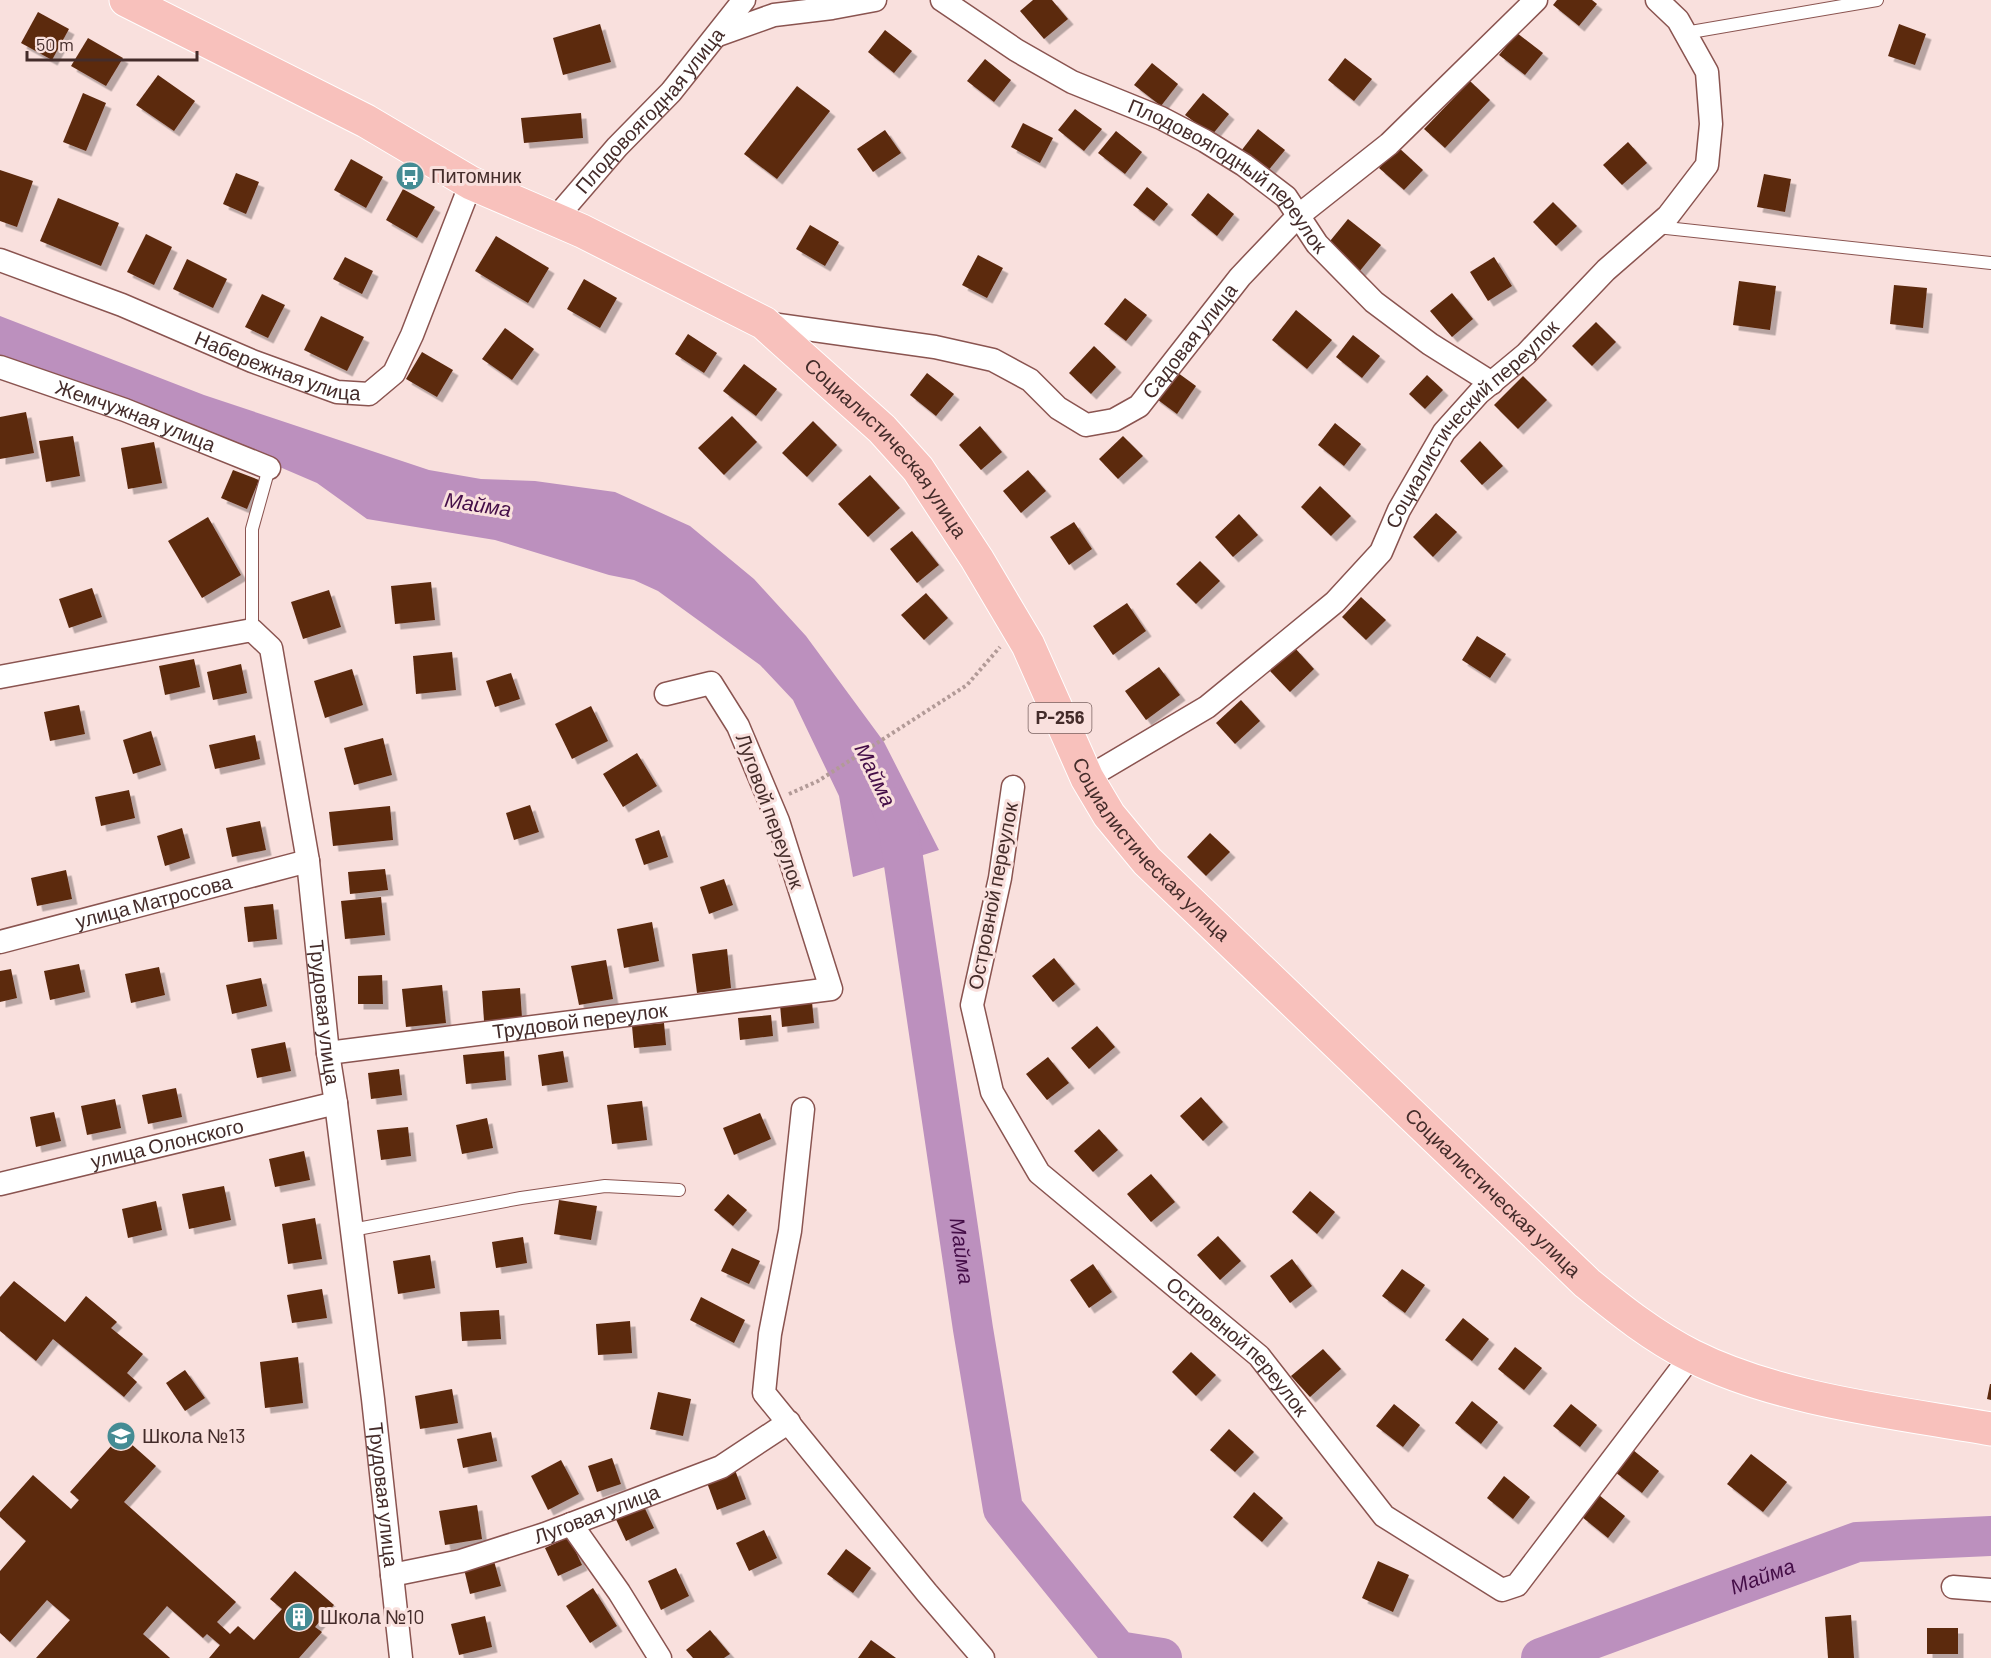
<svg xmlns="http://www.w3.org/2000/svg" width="1991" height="1658" font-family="Barlow,sans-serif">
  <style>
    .water { fill: #bc90be }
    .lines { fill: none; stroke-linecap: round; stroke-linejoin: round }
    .river { stroke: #bc90be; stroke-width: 40 }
    .building { fill: #5c2910; filter: url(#shadow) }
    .service-casing { stroke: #8a5450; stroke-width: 14 }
    .minor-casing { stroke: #8a5450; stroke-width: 25 }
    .primary-casing { stroke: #fff; stroke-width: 35 }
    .path { stroke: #b29a97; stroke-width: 4; stroke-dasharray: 3 3; stroke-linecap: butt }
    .service { stroke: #fff; stroke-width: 12 }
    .minor { stroke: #fff; stroke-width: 22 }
    .primary { stroke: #f8c1bc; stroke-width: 33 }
    .labels { text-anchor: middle; stroke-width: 6; stroke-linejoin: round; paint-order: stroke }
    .shield { fill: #f9e0dd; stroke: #7a6260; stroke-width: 1.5 }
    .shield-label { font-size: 18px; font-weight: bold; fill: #442c2a }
    .street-label { font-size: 20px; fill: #442c2a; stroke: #f9e0dd }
    .poi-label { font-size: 20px; fill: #442c2a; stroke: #f9e0dd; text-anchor: start }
    .water-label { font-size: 21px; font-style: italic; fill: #440d47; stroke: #f9e0dd }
  </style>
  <defs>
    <filter id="shadow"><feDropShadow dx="5.5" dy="5.5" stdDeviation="0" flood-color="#0004"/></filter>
  </defs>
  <rect width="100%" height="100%" fill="#f9e0dd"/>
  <path class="water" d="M0 316 204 395 429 470 481 479 535 481 615 492 690 526 754 579 806 636 884 742 939 850 853 877 839 796 793 700 760 665 658 591 634 580 609 575 495 540 367 519 317 483 128 402 0 362Z"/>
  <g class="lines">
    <g class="river">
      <path id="s1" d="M891 807 898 824 973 1329 1003 1509 1118 1651 1162 1658"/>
      <path id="s2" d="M1541 1658 1857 1542 1991 1536"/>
    </g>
  </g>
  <g class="building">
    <path d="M1033 0H1052L1068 19 1044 39 1020 11Z"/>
    <path d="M1557 0H1592L1597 4 1579 26 1553 5Z"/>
    <path d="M38 12 69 29 52 60 21 43Z"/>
    <path d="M600 24 611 62 563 75 553 38Z"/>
    <path d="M1899 24 1926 34 1915 65 1888 56Z"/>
    <path d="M885 30 912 51 894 73 868 52Z"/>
    <path d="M1517 33 1543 53 1525 75 1499 55Z"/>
    <path d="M88 38 123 58 106 86 71 66Z"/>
    <path d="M1345 58 1372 79 1354 101 1328 80Z"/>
    <path d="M985 59 1011 80 994 102 967 81Z"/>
    <path d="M1152 63 1178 84 1161 106 1134 85Z"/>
    <path d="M158 75 195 101 174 131 136 105Z"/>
    <path d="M1470 81 1490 100 1445 148 1424 129Z"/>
    <path d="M797 86 830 111 777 179 744 154Z"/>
    <path d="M83 93 106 103 86 151 63 142Z"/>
    <path d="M1203 93 1229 114 1212 135 1185 115Z"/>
    <path d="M1075 109 1102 129 1084 151 1058 130Z"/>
    <path d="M581 113 583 138 524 143 521 118Z"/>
    <path d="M1023 123 1053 138 1040 163 1011 147Z"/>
    <path d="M1258 129 1285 150 1267 172 1241 151Z"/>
    <path d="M885 130 901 153 873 172 857 149Z"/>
    <path d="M1116 131 1142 152 1125 174 1098 153Z"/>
    <path d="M1628 142 1647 163 1622 185 1603 165Z"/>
    <path d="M1398 147 1423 170 1404 190 1379 168Z"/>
    <path d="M351 159 383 177 366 208 334 190Z"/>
    <path d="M0 170 33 181 17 227 0 221Z"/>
    <path d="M236 173 259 182 246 214 223 204Z"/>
    <path d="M1764 174 1791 179 1785 212 1757 207Z"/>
    <path d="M1147 187 1168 204 1154 221 1133 205Z"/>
    <path d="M403 189 435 207 417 238 386 220Z"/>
    <path d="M1208 193 1234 214 1217 236 1191 215Z"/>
    <path d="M58 198 119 223 101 266 40 241Z"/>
    <path d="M1553 202 1577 226 1556 246 1533 222Z"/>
    <path d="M1348 219 1381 245 1359 272 1326 246Z"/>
    <path d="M810 225 839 242 825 266 796 249Z"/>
    <path d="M146 234 172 247 154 285 127 272Z"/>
    <path d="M496 236 549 268 528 303 475 271Z"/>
    <path d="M978 255 1003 268 987 298 962 285Z"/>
    <path d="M345 257 373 271 362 294 333 279Z"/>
    <path d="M1494 257 1512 286 1488 301 1470 272Z"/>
    <path d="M187 259 227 279 213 308 173 289Z"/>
    <path d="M584 279 617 298 600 328 567 309Z"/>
    <path d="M1739 281 1776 286 1770 330 1733 325Z"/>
    <path d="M1894 285 1927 288 1923 328 1890 324Z"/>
    <path d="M1452 293 1473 319 1452 337 1430 311Z"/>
    <path d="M262 294 285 305 268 338 245 327Z"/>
    <path d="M1125 298 1147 315 1126 341 1104 324Z"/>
    <path d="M1296 310 1332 340 1307 369 1272 340Z"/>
    <path d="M321 316 364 337 347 371 304 350Z"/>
    <path d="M1596 322 1616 342 1592 366 1572 346Z"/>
    <path d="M505 328 534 349 512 380 482 359Z"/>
    <path d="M688 334 717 353 704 373 675 354Z"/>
    <path d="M1353 335 1380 356 1362 378 1336 357Z"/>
    <path d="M1094 346 1116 367 1091 394 1069 373Z"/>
    <path d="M422 352 453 370 437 397 406 379Z"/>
    <path d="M744 364 777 389 756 416 723 391Z"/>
    <path d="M1174 370 1196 386 1177 414 1154 397Z"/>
    <path d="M927 373 954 394 936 416 910 395Z"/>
    <path d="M1427 375 1443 390 1425 409 1409 394Z"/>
    <path d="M1523 376 1547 400 1518 429 1494 405Z"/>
    <path d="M26 412 34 453 0 459V417Z"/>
    <path d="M732 416 757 442 724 475 698 448Z"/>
    <path d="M813 421 837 445 807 477 782 453Z"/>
    <path d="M1335 423 1361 444 1344 466 1318 445Z"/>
    <path d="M980 426 1002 452 981 470 959 445Z"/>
    <path d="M73 436 80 476 46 482 39 441Z"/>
    <path d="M1123 436 1143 456 1118 479 1099 459Z"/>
    <path d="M1480 441 1503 466 1482 485 1460 461Z"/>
    <path d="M154 442 162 483 128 489 121 448Z"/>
    <path d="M233 470 259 480 247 509 221 498Z"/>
    <path d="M1028 470 1046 491 1021 513 1003 491Z"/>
    <path d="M870 475 900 508 868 537 838 504Z"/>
    <path d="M1320 486 1351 516 1331 536 1301 507Z"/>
    <path d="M1436 513 1457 532 1433 557 1413 537Z"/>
    <path d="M1239 514 1258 535 1233 557 1215 537Z"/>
    <path d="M208 517 241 575 202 598 168 541Z"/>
    <path d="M1074 522 1092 549 1069 565 1050 537Z"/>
    <path d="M912 531 939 565 917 583 890 549Z"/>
    <path d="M1200 561 1220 581 1196 604 1176 584Z"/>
    <path d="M431 582 435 620 395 624 391 586Z"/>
    <path d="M92 588 102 617 69 628 59 599Z"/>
    <path d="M329 590 341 627 303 639 291 602Z"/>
    <path d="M926 593 948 618 924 640 901 615Z"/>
    <path d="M1361 597 1386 620 1366 640 1342 617Z"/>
    <path d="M1127 603 1146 631 1113 655 1093 626Z"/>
    <path d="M1477 636 1506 654 1490 678 1462 660Z"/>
    <path d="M1295 648 1314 669 1290 692 1270 671Z"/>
    <path d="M452 652 456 690 416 694 413 656Z"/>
    <path d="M194 659 200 687 165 695 159 666Z"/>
    <path d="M241 664 247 693 213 700 207 672Z"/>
    <path d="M1159 667 1180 695 1146 720 1125 691Z"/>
    <path d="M352 669 363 705 325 718 314 681Z"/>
    <path d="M511 673 520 699 495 707 486 681Z"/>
    <path d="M1241 700 1260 721 1235 744 1216 723Z"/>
    <path d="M79 705 85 734 50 741 44 712Z"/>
    <path d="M591 706 608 741 572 759 555 724Z"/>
    <path d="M151 731 161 765 133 774 123 740Z"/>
    <path d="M255 735 260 759 215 769 209 745Z"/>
    <path d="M383 738 392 775 354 785 344 748Z"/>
    <path d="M637 753 657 786 623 807 603 774Z"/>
    <path d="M129 790 135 818 101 826 95 797Z"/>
    <path d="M530 805 539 832 514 840 506 813Z"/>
    <path d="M390 806 393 840 333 846 329 812Z"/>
    <path d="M260 821 266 850 232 857 226 828Z"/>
    <path d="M182 828 190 858 165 866 157 836Z"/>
    <path d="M659 830 668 857 644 865 635 839Z"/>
    <path d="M1210 833 1230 852 1206 876 1187 857Z"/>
    <path d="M385 869 388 890 350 894 348 872Z"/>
    <path d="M66 870 72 899 37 906 31 878Z"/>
    <path d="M724 879 733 905 709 914 700 887Z"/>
    <path d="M381 897 385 935 345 939 341 901Z"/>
    <path d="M273 904 277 939 248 942 244 907Z"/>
    <path d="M652 922 659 961 624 968 617 929Z"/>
    <path d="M727 949 731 988 697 993 692 954Z"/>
    <path d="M1054 958 1075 984 1053 1002 1032 976Z"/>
    <path d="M606 960 613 999 579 1005 571 966Z"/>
    <path d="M79 964 85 992 50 1000 44 971Z"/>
    <path d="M159 967 165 995 131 1003 125 974Z"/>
    <path d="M11 969 17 998 0 1002V971Z"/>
    <path d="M382 975 383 1004H358V976Z"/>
    <path d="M261 978 267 1006 232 1014 226 985Z"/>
    <path d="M442 985 446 1023 406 1027 402 989Z"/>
    <path d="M520 988 522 1018 484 1021 482 991Z"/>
    <path d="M812 1002 814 1023 782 1027 780 1005Z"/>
    <path d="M771 1015 773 1036 740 1040 738 1018Z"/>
    <path d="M664 1023 666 1045 634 1048 632 1026Z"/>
    <path d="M1097 1026 1115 1047 1089 1069 1071 1048Z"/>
    <path d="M285 1042 291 1071 257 1078 251 1049Z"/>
    <path d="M504 1051 506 1080 466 1084 463 1055Z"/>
    <path d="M563 1051 568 1082 542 1086 538 1055Z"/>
    <path d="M1048 1057 1069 1083 1047 1100 1026 1074Z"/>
    <path d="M399 1069 402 1095 371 1099 368 1073Z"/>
    <path d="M176 1088 182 1117 148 1124 142 1095Z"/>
    <path d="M1201 1097 1223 1122 1203 1141 1180 1116Z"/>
    <path d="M115 1099 121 1128 87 1135 81 1106Z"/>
    <path d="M642 1101 647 1140 612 1144 607 1105Z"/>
    <path d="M54 1112 61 1141 36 1147 30 1117Z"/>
    <path d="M760 1113 771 1139 734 1155 723 1128Z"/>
    <path d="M487 1118 493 1148 462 1154 456 1125Z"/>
    <path d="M408 1127 411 1156 381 1160 377 1130Z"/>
    <path d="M1099 1129 1118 1150 1093 1172 1074 1151Z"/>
    <path d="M304 1151 310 1180 275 1187 269 1159Z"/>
    <path d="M1151 1174 1175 1202 1151 1222 1127 1194Z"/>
    <path d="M224 1186 231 1220 189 1229 182 1194Z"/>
    <path d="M1310 1191 1335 1212 1317 1234 1292 1212Z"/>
    <path d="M728 1194 747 1210 733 1226 714 1210Z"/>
    <path d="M559 1200 597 1206 591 1240 554 1234Z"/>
    <path d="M156 1201 162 1230 128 1238 122 1209Z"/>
    <path d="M315 1218 322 1259 288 1264 282 1224Z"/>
    <path d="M1218 1236 1241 1261 1220 1280 1197 1255Z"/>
    <path d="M523 1237 527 1263 496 1268 492 1242Z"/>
    <path d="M732 1248 760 1261 749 1284 721 1271Z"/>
    <path d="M430 1255 435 1288 398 1294 393 1261Z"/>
    <path d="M1292 1259 1312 1286 1290 1303 1270 1276Z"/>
    <path d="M1093 1264 1112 1292 1089 1308 1070 1280Z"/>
    <path d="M1402 1269 1425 1285 1405 1313 1382 1296Z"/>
    <path d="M14 1281 65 1322 86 1296 117 1322 111 1328 143 1354 127 1373 137 1382 124 1397 53 1339 36 1361 0 1331V1297Z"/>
    <path d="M322 1289 327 1318 292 1323 287 1295Z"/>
    <path d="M701 1297 745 1320 734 1343 690 1320Z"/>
    <path d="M499 1310 501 1339 462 1341 460 1312Z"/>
    <path d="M1463 1318 1489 1339 1472 1361 1445 1340Z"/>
    <path d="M630 1321 632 1353 598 1355 596 1324Z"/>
    <path d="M1515 1347 1542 1368 1524 1390 1498 1369Z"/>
    <path d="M1323 1349 1341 1369 1310 1397 1291 1376Z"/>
    <path d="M1191 1352 1216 1375 1196 1396 1172 1372Z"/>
    <path d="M298 1357 303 1403 265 1408 260 1362Z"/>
    <path d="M185 1370 205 1398 185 1411 166 1383Z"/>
    <path d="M1990 1384H1991V1400L1987 1399Z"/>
    <path d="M452 1389 458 1423 420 1429 415 1396Z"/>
    <path d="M658 1392 691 1399 683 1436 650 1429Z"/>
    <path d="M1472 1401 1498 1422 1481 1444 1455 1423Z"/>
    <path d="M1394 1404 1420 1425 1403 1447 1376 1426Z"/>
    <path d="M1571 1404 1597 1425 1580 1447 1553 1426Z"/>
    <path d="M1229 1429 1254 1452 1235 1472 1210 1450Z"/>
    <path d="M491 1432 497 1461 463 1468 457 1439Z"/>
    <path d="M121 1435 156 1466 124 1502 236 1602 217 1622 230 1634 238 1626 254 1640 282 1609 270 1599 295 1571 334 1605 315 1627 322 1632 299 1658H209L220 1645 207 1634 203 1638 167 1606 143 1634 170 1658H36L70 1620 47 1600 10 1642 0 1633V1571L26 1541 0 1517V1512L33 1475 71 1509 79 1500 70 1492Z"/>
    <path d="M1633 1450 1659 1471 1642 1493 1615 1472Z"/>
    <path d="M1751 1454 1787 1482 1763 1512 1727 1484Z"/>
    <path d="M612 1458 621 1484 597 1492 588 1466Z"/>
    <path d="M561 1460 579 1494 548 1510 531 1476Z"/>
    <path d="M735 1470 746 1499 717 1510 706 1480Z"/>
    <path d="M1504 1476 1530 1497 1513 1519 1487 1498Z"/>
    <path d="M1254 1492 1283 1518 1262 1542 1233 1517Z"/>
    <path d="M1599 1495 1625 1516 1608 1538 1582 1517Z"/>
    <path d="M641 1500 654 1528 626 1541 613 1513Z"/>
    <path d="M477 1505 482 1539 445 1545 439 1511Z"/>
    <path d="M764 1530 777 1558 749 1571 736 1543Z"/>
    <path d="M569 1537 582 1565 558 1576 545 1548Z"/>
    <path d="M846 1549 871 1568 853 1593 827 1574Z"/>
    <path d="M494 1561 501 1586 470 1594 464 1569Z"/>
    <path d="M1378 1561 1409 1575 1393 1612 1362 1598Z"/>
    <path d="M676 1568 689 1596 661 1610 648 1581Z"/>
    <path d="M593 1588 617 1626 590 1643 566 1606Z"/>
    <path d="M1851 1615 1854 1658H1828L1825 1617Z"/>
    <path d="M485 1616 492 1647 459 1655 451 1624Z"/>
    <rect x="1927" y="1628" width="31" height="26"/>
    <path d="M710 1630 730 1654 724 1658H693L686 1650Z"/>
    <path d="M871 1640 896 1658H858Z"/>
  </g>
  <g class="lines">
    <g class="service-casing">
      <g id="service">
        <path d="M1685 33 1877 0"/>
        <path d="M1657 227 1991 263"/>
        <path d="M252 630V529L269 468"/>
        <path d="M352 1230 521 1198 605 1186 679 1190"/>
      </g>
    </g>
    <g class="minor-casing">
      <g id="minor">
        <path id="s3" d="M942 0 1016 50 1072 82 1161 118 1205 141 1244 165 1286 197 1317 244 1374 302 1430 344 1492 383"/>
        <path d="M718 35 774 15 832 8 875 0"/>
        <path id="s4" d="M555 219 617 147 671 92 744 0"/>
        <path id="s5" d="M0 260 122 305 252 361 337 392 369 394 394 373 412 335 471 183"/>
        <path id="s6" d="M764 323 935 347 993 360 1030 380 1058 408 1086 425 1114 420 1139 406 1240 277 1298 216 1389 144 1536 0"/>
        <path id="s7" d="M0 367 125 410 269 468"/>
        <path id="s8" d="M0 677 252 630 271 648 308 861 328 1053 336 1103 373 1399 401 1658"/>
        <path id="s9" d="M1087 778 1207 707 1335 602 1381 552 1399 510 1444 432 1479 393 1526 354 1606 270 1668 216 1707 165 1711 124 1707 72 1678 20 1657 0"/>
        <path id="s10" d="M1013 787 1000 878 972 1005 992 1092 1039 1173 1259 1356 1384 1516 1502 1590 1517 1585 1691 1356"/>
        <path id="s11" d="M0 942 308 861"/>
        <path id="s12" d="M328 1053 831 989 778 821 738 726 711 683 666 694"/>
        <path d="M803 1109 790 1231 770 1334 764 1393 927 1593 983 1658"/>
        <path id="s13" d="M0 1184 336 1103"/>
        <path d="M571 1524 619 1592 660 1658"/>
        <path id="s14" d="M392 1575 461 1561 545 1534 721 1467 789 1422"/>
        <path d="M1953 1587 1991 1590"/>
      </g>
    </g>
    <g class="primary-casing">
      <g id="primary">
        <path id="s15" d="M126 0 366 121 471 183 582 231 764 323 882 429 918 469 977 559 1028 645 1087 778 1109 815 1147 861 1587 1283C1620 1310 1654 1337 1692 1356 1780 1400 1894 1412 1991 1429"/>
      </g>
    </g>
    <path class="path" d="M789 794 818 781 967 685 1000 647"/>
    <use href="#service" class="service"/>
    <use href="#minor" class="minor"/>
    <use href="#primary" class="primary"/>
  </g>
  <defs>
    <g id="bus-disc" transform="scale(1.5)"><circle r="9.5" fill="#458c94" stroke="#f9e0dd"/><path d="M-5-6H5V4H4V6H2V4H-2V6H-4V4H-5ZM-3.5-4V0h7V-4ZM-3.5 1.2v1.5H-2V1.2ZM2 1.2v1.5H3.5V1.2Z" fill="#fff"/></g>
    <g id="school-disc" transform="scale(1.5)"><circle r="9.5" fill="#458c94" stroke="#f9e0dd"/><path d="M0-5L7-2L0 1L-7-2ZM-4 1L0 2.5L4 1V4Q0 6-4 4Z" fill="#fff"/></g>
    <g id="building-disc" transform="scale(1.5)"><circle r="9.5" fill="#458c94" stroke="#f9e0dd"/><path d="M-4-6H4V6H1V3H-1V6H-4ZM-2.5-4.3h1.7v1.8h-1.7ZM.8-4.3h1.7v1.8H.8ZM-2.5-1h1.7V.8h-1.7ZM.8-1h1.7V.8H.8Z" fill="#fff"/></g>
  </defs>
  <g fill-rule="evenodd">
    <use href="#bus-disc" x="410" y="176"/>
    <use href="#school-disc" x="121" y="1436"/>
    <use href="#building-disc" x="299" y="1617"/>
  </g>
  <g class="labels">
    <rect class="shield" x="1028.5" y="703" width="63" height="30" rx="4.5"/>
    <g class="shield-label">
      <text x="1060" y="724">Р-256</text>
    </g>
    <g class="street-label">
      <text dy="7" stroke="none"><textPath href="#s4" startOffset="144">Плодовоягодная улица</textPath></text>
      <text dy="7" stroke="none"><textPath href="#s3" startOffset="339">Плодовоягодный переулок</textPath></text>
      <text dy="7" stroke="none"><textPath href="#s6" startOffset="486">Садовая улица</textPath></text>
      <text dy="7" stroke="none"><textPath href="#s5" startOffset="298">Набережная улица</textPath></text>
      <text dy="7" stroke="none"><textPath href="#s7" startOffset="144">Жемчужная улица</textPath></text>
      <text dy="7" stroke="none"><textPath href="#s9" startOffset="532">Социалистический переулок</textPath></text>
      <text dy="7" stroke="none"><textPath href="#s15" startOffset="891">Социалистическая улица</textPath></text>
      <text transform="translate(770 811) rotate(70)" y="7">Луговой переулок</text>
      <text dy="7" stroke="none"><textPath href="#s15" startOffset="1377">Социалистическая улица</textPath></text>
      <text transform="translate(993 896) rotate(-79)" y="7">Островной переулок</text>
      <text dy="7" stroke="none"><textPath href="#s11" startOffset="159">улица Матросова</textPath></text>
      <text dy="7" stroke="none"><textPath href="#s8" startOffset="651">Трудовая улица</textPath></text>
      <text dy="7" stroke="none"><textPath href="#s12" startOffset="254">Трудовой переулок</textPath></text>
      <text dy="7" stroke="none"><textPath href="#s13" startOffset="172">улица Олонского</textPath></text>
      <text dy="7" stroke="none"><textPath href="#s15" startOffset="1863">Социалистическая улица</textPath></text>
      <text dy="7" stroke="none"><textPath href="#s10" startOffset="669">Островной переулок</textPath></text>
      <text dy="7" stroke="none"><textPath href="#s8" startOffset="1137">Трудовая улица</textPath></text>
      <text dy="7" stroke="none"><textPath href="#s14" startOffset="214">Луговая улица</textPath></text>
    </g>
    <g class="poi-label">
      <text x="431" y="183">Питомник</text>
      <text x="142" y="1443">Школа №13</text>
      <text x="320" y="1624">Школа №10</text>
    </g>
    <g class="water-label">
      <text transform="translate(478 505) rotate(9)" y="7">Майма</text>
      <text transform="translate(875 775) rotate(64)" y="7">Майма</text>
      <text dy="7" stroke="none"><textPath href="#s1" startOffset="450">Майма</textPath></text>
      <text dy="7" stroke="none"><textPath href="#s2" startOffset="236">Майма</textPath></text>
    </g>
  </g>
  <path d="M27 51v9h170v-9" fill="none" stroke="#442c2a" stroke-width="3"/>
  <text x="36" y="51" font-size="18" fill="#442c2a" stroke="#f9e0dd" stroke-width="4.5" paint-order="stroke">50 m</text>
</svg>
